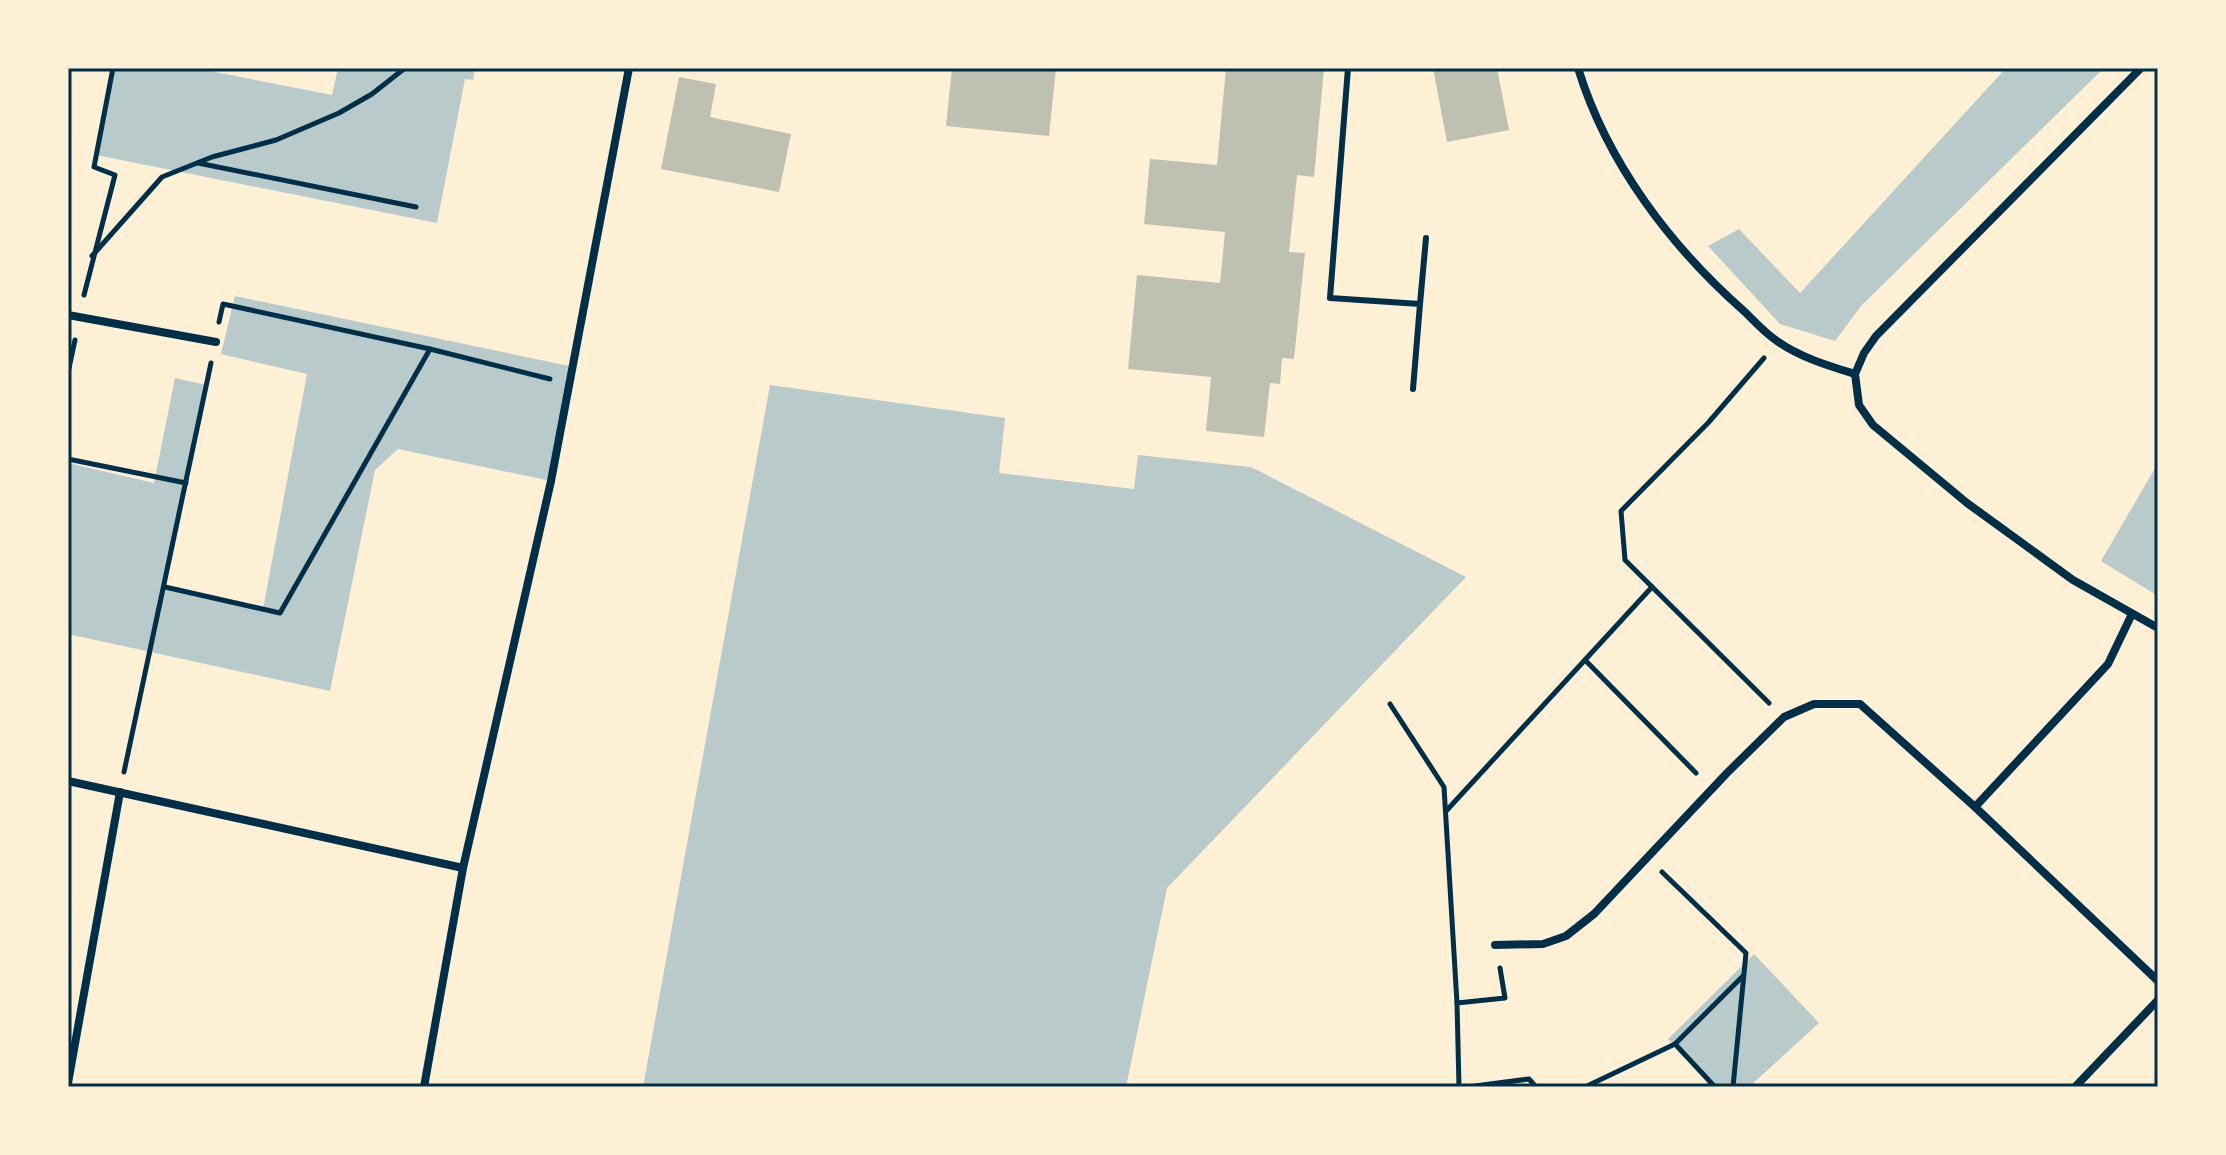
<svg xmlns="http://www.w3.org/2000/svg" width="2226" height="1155" font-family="Literata,serif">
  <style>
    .green { fill: #b9caca }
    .building { fill: #bec0b2 }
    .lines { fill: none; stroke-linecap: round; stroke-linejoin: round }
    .path { stroke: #003049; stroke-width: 5 }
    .service { stroke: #003049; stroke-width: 6 }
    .minor { stroke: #003049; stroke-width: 8 }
    .neatline { fill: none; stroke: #003049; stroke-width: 3 }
  </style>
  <rect width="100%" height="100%" fill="#fdf0d5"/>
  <g class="green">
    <path d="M113 68H195L332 95 338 68H475L473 80 465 79 437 223 96 155Z"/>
    <path d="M2006 68H2104L1861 306 1835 341 1780 324 1708 246 1739 229 1800 293Z"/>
    <path d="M235 296 574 367 551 481 398 449 375 470 330 691 68 634V463L154 483 175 378 206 385 165 587 263 609 307 374 221 354Z"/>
    <path d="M770 385 1005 418 999 473 1134 489 1138 455 1251 467 1466 577 1167 888 1126 1087H643Z"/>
    <path d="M2158 463V596L2101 561Z"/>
    <path d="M1754 954 1819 1023 1749 1087H1715L1668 1039Z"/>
  </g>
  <g class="building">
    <path d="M952 68H1056L1049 136 946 126Z"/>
    <path d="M1226 68H1324L1314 177 1297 175 1289 252 1305 253 1294 359 1282 358 1280 384 1270 383 1264 437 1206 431 1211 377 1128 369 1137 275 1220 283 1225 232 1144 224 1150 159 1217 165Z"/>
    <path d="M1433 68H1497L1509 130 1447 142Z"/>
    <path d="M679 77 716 84 710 117 791 134 779 192 661 169Z"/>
  </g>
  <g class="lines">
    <g class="path">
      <path d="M198 163 416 207"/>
      <path d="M92 256 162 177 212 157 276 140 339 113 372 94 405 68"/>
      <path d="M84 295 115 175 94 167 113 68"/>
      <path d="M219 322 223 304 430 349 550 379"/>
      <path d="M1764 358 1708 423 1621 511 1625 560 1769 703"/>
      <path d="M68 373 75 340"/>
      <path d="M68 459 186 483"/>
      <path d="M165 587 280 613 430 349"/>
      <path d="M1585 660 1696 773"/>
      <path d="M1390 704 1444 787 1457 1003"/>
      <path d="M124 772 211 363"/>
      <path d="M1447 810 1652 587"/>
      <path d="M1662 872 1746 953 1733 1087"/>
      <path d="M1459 1087 1457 1003 1505 998 1500 968"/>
      <path d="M1467 1087 1529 1079 1536 1087"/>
      <path d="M1585 1087 1675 1044"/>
      <path d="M1715 1087 1675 1044 1743 976"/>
    </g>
    <g class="service">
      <path d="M1348 68 1330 298 1420 304 1413 389"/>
      <path d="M1420 304 1426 238"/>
    </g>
    <g class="minor">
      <path d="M1578 68C1607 163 1671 247 1745 312 1755 322 1765 333 1777 341 1799 357 1829 366 1855 374"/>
      <path d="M2141 68 1876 336 1864 353 1855 374 1859 405 1873 425 1967 503 2073 580 2158 628"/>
      <path d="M68 315 216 342"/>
      <path d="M68 781 463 868"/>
      <path d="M1975 807 2108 664 2132 614"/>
      <path d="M1495 945 1543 944 1566 936 1594 914 1727 773 1784 717 1814 704H1860L1975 807 2158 981"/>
      <path d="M68 1083 120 792"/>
      <path d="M424 1087 463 868 551 481 629 68"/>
      <path d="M2075 1087 2158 1000"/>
    </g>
  </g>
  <rect width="2226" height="1155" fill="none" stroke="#fdf0d5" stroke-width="140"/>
  <rect x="70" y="70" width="2086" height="1015" class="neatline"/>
</svg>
